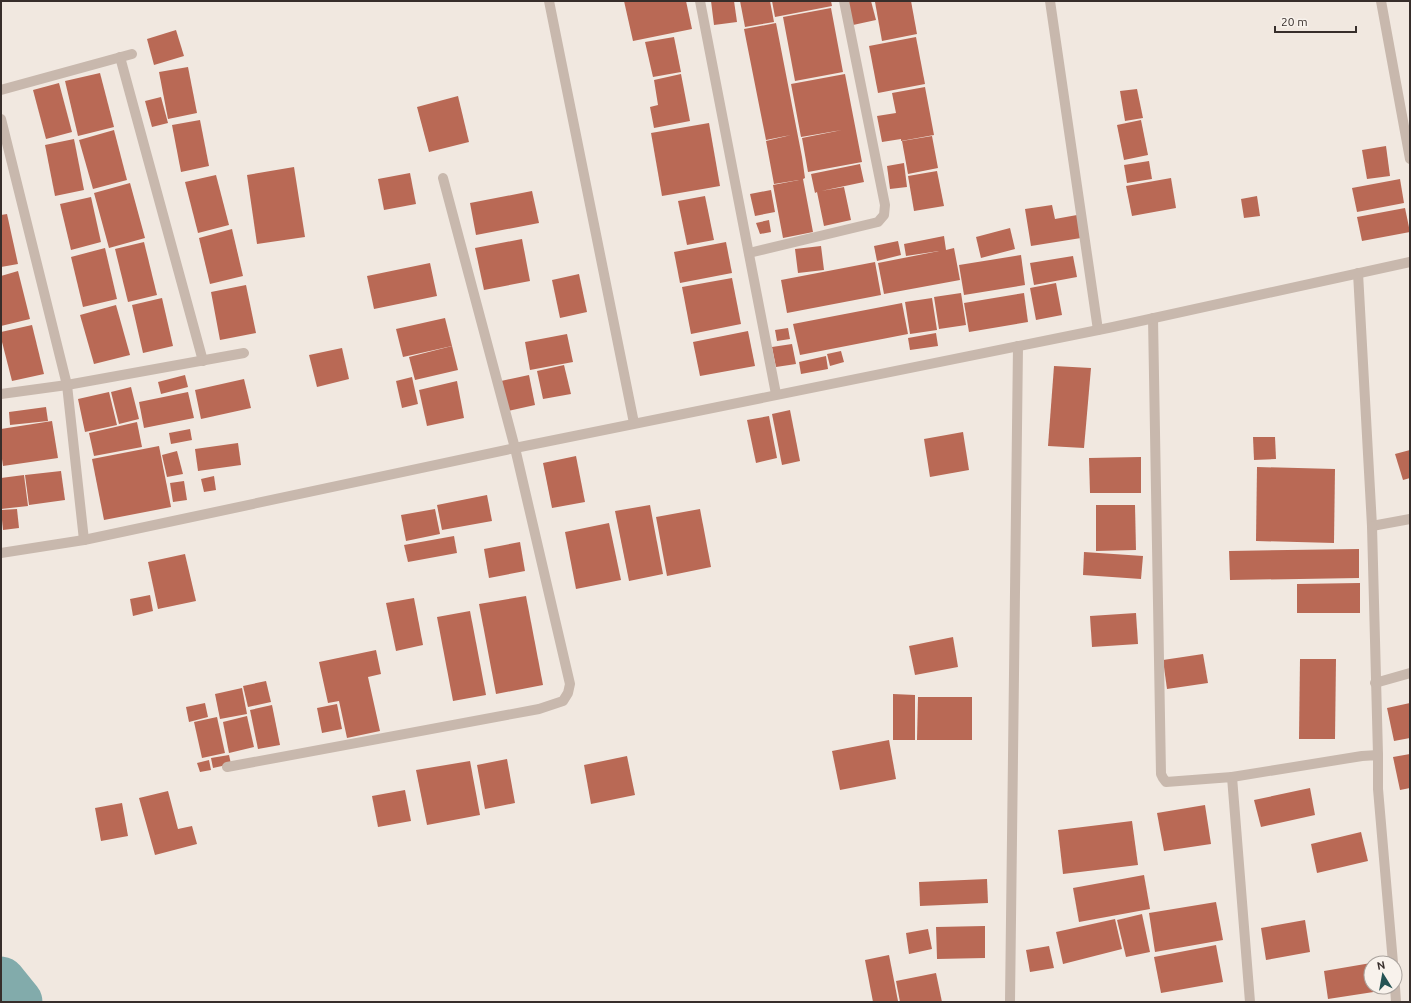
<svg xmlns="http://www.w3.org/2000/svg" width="1411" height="1003" font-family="Ubuntu,sans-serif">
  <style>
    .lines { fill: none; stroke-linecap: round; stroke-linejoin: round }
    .river { stroke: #82abab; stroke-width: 49 }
    .building { fill: #b96955 }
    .minor { stroke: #c8b8ad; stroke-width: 10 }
  </style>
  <rect width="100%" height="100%" fill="#f1e8e0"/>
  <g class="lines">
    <path class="river" d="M1 981 18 1002"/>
  </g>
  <g class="building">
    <path d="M624 1H686L692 29 633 41Z"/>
    <path d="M711 1H734L737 22 714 25Z"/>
    <path d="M740 1H770L774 22 745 27Z"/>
    <path d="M772 1H831L832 6 775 17Z"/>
    <path d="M848 1H871L876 20 853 25Z"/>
    <path d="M882 1H911L917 34 882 41 875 2Z"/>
    <path d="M831 8 843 72 795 81 783 17Z"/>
    <path d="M776 23 802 157 805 178 803 179 813 232 783 238 773 185 799 180 774 184 766 141 791 135 766 140 744 29Z"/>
    <path d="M176 30 184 56 154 65 147 39Z"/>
    <path d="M674 37 681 72 653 77 645 42Z"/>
    <path d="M916 37 925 84 878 93 869 46Z"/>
    <path d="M188 67 197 113 168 119 159 72Z"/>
    <path d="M100 73 114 127 78 136 65 81Z"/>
    <path d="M681 74 690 121 654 128 650 107 658 105 654 80Z"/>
    <path d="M845 74 862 162 808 172 802 138 842 130 801 137 791 84Z"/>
    <path d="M59 83 72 132 46 139 33 90Z"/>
    <path d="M925 87 934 135 901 141V139L882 142 877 116 896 113 892 93Z"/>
    <path d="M1137 89 1143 118 1125 121 1120 91Z"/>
    <path d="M458 96 469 142 429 152 417 107Z"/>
    <path d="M161 97 168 123 152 127 145 101Z"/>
    <path d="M200 120 209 166 181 172 172 125Z"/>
    <path d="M1141 120 1148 155 1124 160 1117 125Z"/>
    <path d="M709 123 720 186 662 196 651 133Z"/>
    <path d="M114 130 127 180 93 189 79 140Z"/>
    <path d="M932 136 938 168 908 174 902 141Z"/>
    <path d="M74 139 84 190 55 196 45 145Z"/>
    <path d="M1386 146 1390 176 1367 179 1362 150Z"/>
    <path d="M1149 161 1152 179 1127 183 1124 165Z"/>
    <path d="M904 163 907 187 890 189 887 166Z"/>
    <path d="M860 164 864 182 821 191 844 187 851 220 824 226 817 192 815 193 811 174Z"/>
    <path d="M294 167 305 237 257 244 247 175Z"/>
    <path d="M937 171 944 206 914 211 908 176Z"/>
    <path d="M410 173 416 204 384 210 378 179Z"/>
    <path d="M216 175 229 225 198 233 185 182Z"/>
    <path d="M1171 178 1176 208 1132 216 1126 186Z"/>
    <path d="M1400 179 1404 203 1357 212 1352 188Z"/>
    <path d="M130 183 145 238 109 248 94 193Z"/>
    <path d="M771 190 775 212 755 216 750 194Z"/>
    <path d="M532 191 539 223 476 235 470 203Z"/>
    <path d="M705 196 714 240 687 245 678 201Z"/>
    <path d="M1257 196 1260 216 1244 218 1241 199Z"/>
    <path d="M91 197 101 242 71 250 60 204Z"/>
    <path d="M1052 205 1055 219 1077 215 1081 238 1031 246 1025 209Z"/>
    <path d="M1405 208 1410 232 1362 241 1357 217Z"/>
    <path d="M7 214 18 264 1 267V215Z"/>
    <path d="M769 220 771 232 760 234 756 223Z"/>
    <path d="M1010 228 1015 249 981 258 976 237Z"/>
    <path d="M232 229 243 276 210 284 199 238Z"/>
    <path d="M944 236 946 250 954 248 960 280 884 294 878 263 939 251 906 256 904 244Z"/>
    <path d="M522 239 530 281 484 290 475 248Z"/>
    <path d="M898 241 901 255 877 261 874 246Z"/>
    <path d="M144 242 157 295 128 302 115 249Z"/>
    <path d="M726 242 732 273 680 283 674 252Z"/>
    <path d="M821 246 824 270 798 273 795 249Z"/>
    <path d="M105 248 117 299 83 307 71 257Z"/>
    <path d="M1021 255 1025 285 964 295 959 265Z"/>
    <path d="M1073 256 1077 277 1034 285 1030 263Z"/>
    <path d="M875 262 881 295 787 313 781 280Z"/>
    <path d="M430 263 437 296 374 309 367 276Z"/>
    <path d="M18 271 30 319 1 326V276Z"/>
    <path d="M579 274 587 312 560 318 552 280Z"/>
    <path d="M732 278 741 324 691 334 682 287Z"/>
    <path d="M1056 283 1062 315 1036 320 1030 288Z"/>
    <path d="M246 285 256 333 220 340 211 292Z"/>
    <path d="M961 293 966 325 939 329 934 297Z"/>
    <path d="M1024 293 1028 322 969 332 964 303Z"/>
    <path d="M162 298 173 346 143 353 132 305Z"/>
    <path d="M932 298 937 330 910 334 905 302Z"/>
    <path d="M902 303 908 334 800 355 793 324Z"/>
    <path d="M116 305 130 355 94 364 80 315Z"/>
    <path d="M445 318 452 346 403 357 396 329Z"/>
    <path d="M32 325 44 374 12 381 1 338V332Z"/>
    <path d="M788 328 790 339 777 341 775 330Z"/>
    <path d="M748 331 755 366 700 376 693 342Z"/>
    <path d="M936 333 938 346 910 350 908 338Z"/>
    <path d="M567 334 573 362 530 370 525 342Z"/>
    <path d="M792 344 796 364 776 367 772 347Z"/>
    <path d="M452 346 458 370 415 380 409 357Z"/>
    <path d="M342 348 349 379 317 387 309 355Z"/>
    <path d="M841 351 844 362 830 366 827 354Z"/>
    <path d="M826 356 828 369 801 374 799 362Z"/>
    <path d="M564 365 571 394 543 399 537 371Z"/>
    <path d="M1054 366 1091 368 1084 448 1048 446Z"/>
    <path d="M185 375 188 387 161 394 158 382Z"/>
    <path d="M529 375 535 405 508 411 501 381Z"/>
    <path d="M412 377 418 404 402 408 396 381Z"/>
    <path d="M244 379 251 408 201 419 195 390Z"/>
    <path d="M457 381 464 418 427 426 419 390Z"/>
    <path d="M131 387 139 419 119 424 111 392Z"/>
    <path d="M109 392 117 425 85 432 78 399Z"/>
    <path d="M188 392 194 418 144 428 139 402Z"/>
    <path d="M46 407 48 421 10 425 9 412Z"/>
    <path d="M790 410 800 461 782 465 772 414Z"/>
    <path d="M769 416 777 458 756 463 747 420Z"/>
    <path d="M52 421 58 458 3 466 1 452V429Z"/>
    <path d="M137 422 142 447 94 456 89 433Z"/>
    <path d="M190 429 192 440 171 444 169 433Z"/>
    <path d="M963 432 969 470 930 477 924 439Z"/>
    <path d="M1253 437H1275L1276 459 1254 460Z"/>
    <path d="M238 443 241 465 198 471 195 449Z"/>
    <path d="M159 446 171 507 104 520 92 459Z"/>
    <path d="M1410 450V478L1403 480 1395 454Z"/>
    <path d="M177 451 183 474 167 477 162 455Z"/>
    <path d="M576 456 585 502 552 508 543 463Z"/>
    <path d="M1141 457V493H1090L1089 458Z"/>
    <path d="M1257 467 1335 469 1334 543 1256 541Z"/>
    <path d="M61 471 65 500 29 505 25 475Z"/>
    <path d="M24 475 28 506 1 509V478Z"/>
    <path d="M214 476 216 490 204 492 201 479Z"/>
    <path d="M184 481 187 500 173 502 170 483Z"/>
    <path d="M487 495 492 521 442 530 437 505Z"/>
    <path d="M650 505 663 574 629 581 615 511Z"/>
    <path d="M1096 505H1135L1136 550 1096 551Z"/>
    <path d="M17 509 19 528 3 530 1 510Z"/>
    <path d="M435 509 440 534 406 541 401 515Z"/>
    <path d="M700 509 711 567 667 576 656 517Z"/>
    <path d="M609 523 621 580 576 589 565 532Z"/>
    <path d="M454 536 457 553 408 562 404 545Z"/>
    <path d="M520 542 525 571 489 578 484 549Z"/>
    <path d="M1359 549V578L1230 580 1229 551Z"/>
    <path d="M1084 552 1143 556 1141 579 1083 575Z"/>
    <path d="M185 554 196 601 158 609 148 562Z"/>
    <path d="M1360 583V613H1297V584Z"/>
    <path d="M150 595 153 611 133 616 130 599Z"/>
    <path d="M526 596 543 685 496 694 479 604Z"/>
    <path d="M414 598 423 645 396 651 386 603Z"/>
    <path d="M470 611 486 695 453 701 437 617Z"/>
    <path d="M1136 613 1138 644 1092 647 1090 616Z"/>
    <path d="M953 637 958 667 915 675 909 646Z"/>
    <path d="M376 650 381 674 368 677 380 731 347 738 339 701 328 703 319 662Z"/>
    <path d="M1203 654 1208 683 1167 689 1163 660Z"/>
    <path d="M1300 659H1336L1335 739H1299Z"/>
    <path d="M266 681 271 702 248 707 243 686Z"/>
    <path d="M242 688 247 714 220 719 215 694Z"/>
    <path d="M893 694 915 695V740H893Z"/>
    <path d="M918 697H972V740H917Z"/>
    <path d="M205 703 208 717 189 722 186 707Z"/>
    <path d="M1410 703V738L1394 741 1387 708Z"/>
    <path d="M337 704 342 729 322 733 317 708Z"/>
    <path d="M272 705 280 745 258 749 250 710Z"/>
    <path d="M247 716 254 747 229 753 223 722Z"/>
    <path d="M217 717 225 753 202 758 194 722Z"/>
    <path d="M889 740 896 779 840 790 832 751Z"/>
    <path d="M1410 754V788L1400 790 1393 757Z"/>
    <path d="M229 755 231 764 213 768 211 758Z"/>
    <path d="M627 756 635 795 591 804 584 765Z"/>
    <path d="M507 759 515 803 485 809 477 765Z"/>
    <path d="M209 760 211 770 200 772 197 763Z"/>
    <path d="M470 761 480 815 427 825 416 770Z"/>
    <path d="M1310 788 1315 815 1261 827 1254 800Z"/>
    <path d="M405 790 411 821 378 827 372 796Z"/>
    <path d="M168 791 178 829 192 826 197 844 155 855 139 798Z"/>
    <path d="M122 803 128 836 101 841 95 808Z"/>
    <path d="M1205 805 1211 844 1164 851 1157 813Z"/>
    <path d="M1132 821 1138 865 1063 874 1058 830Z"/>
    <path d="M1361 832 1368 861 1317 873 1311 844Z"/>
    <path d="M1144 875 1150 909 1079 922 1073 888Z"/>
    <path d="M987 879 988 903 920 906 919 882Z"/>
    <path d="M1216 902 1223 940 1155 952 1149 913Z"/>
    <path d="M1142 914 1150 952 1126 957 1117 920Z"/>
    <path d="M1115 919 1122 949 1063 964 1056 932Z"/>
    <path d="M1305 920 1310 952 1266 960 1261 928Z"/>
    <path d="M985 926V958L937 959 936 927Z"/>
    <path d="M928 929 932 949 909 954 906 933Z"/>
    <path d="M1216 945 1223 982 1161 993 1154 957Z"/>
    <path d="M1049 946 1054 968 1030 972 1026 950Z"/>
    <path d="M889 955 898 1001 873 1002 865 960Z"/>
    <path d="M1371 963V987H1380V991L1328 999 1324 971Z"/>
    <path d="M936 973 942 1002H900L896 981Z"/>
  </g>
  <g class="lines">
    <g class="minor">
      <path d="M549 1 634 423"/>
      <path d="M700 1 776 394"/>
      <path d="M1050 1 1098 330"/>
      <path d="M1381 1 1410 159"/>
      <path d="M120 57 203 361"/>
      <path d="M1 90 132 54"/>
      <path d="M1 119 67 385 84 540"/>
      <path d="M749 253 878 222 884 215 885 205 844 1"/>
      <path d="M1358 273 1372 526 1410 519"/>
      <path d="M1153 318 1161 774 1163 778 1166 782 1232 777 1250 1002"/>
      <path d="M1 394 67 385 244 353"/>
      <path d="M1372 526 1378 755"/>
      <path d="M1 553 84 540 515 448 1113 327 1410 262"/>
      <path d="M1375 683 1410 673"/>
      <path d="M227 767 539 709 563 701 568 693 570 684 515 448 443 178"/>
      <path d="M1232 777 1362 756 1378 755V789L1393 963"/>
      <path d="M1395 987 1396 1002"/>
      <path d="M1010 1002 1018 346"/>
    </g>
  </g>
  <rect width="1411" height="1003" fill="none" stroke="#372e2b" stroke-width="4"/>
  <g transform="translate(1383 975) rotate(349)"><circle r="19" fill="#f8f2ec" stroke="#aba49f"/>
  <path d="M0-3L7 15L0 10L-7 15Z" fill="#245354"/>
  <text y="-6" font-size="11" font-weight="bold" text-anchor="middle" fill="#372e2b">N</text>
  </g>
  <path d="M1275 26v6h81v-6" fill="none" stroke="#372e2b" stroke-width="2"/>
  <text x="1281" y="26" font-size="12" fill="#372e2b" stroke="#f8f2ec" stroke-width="3" paint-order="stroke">20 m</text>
</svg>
